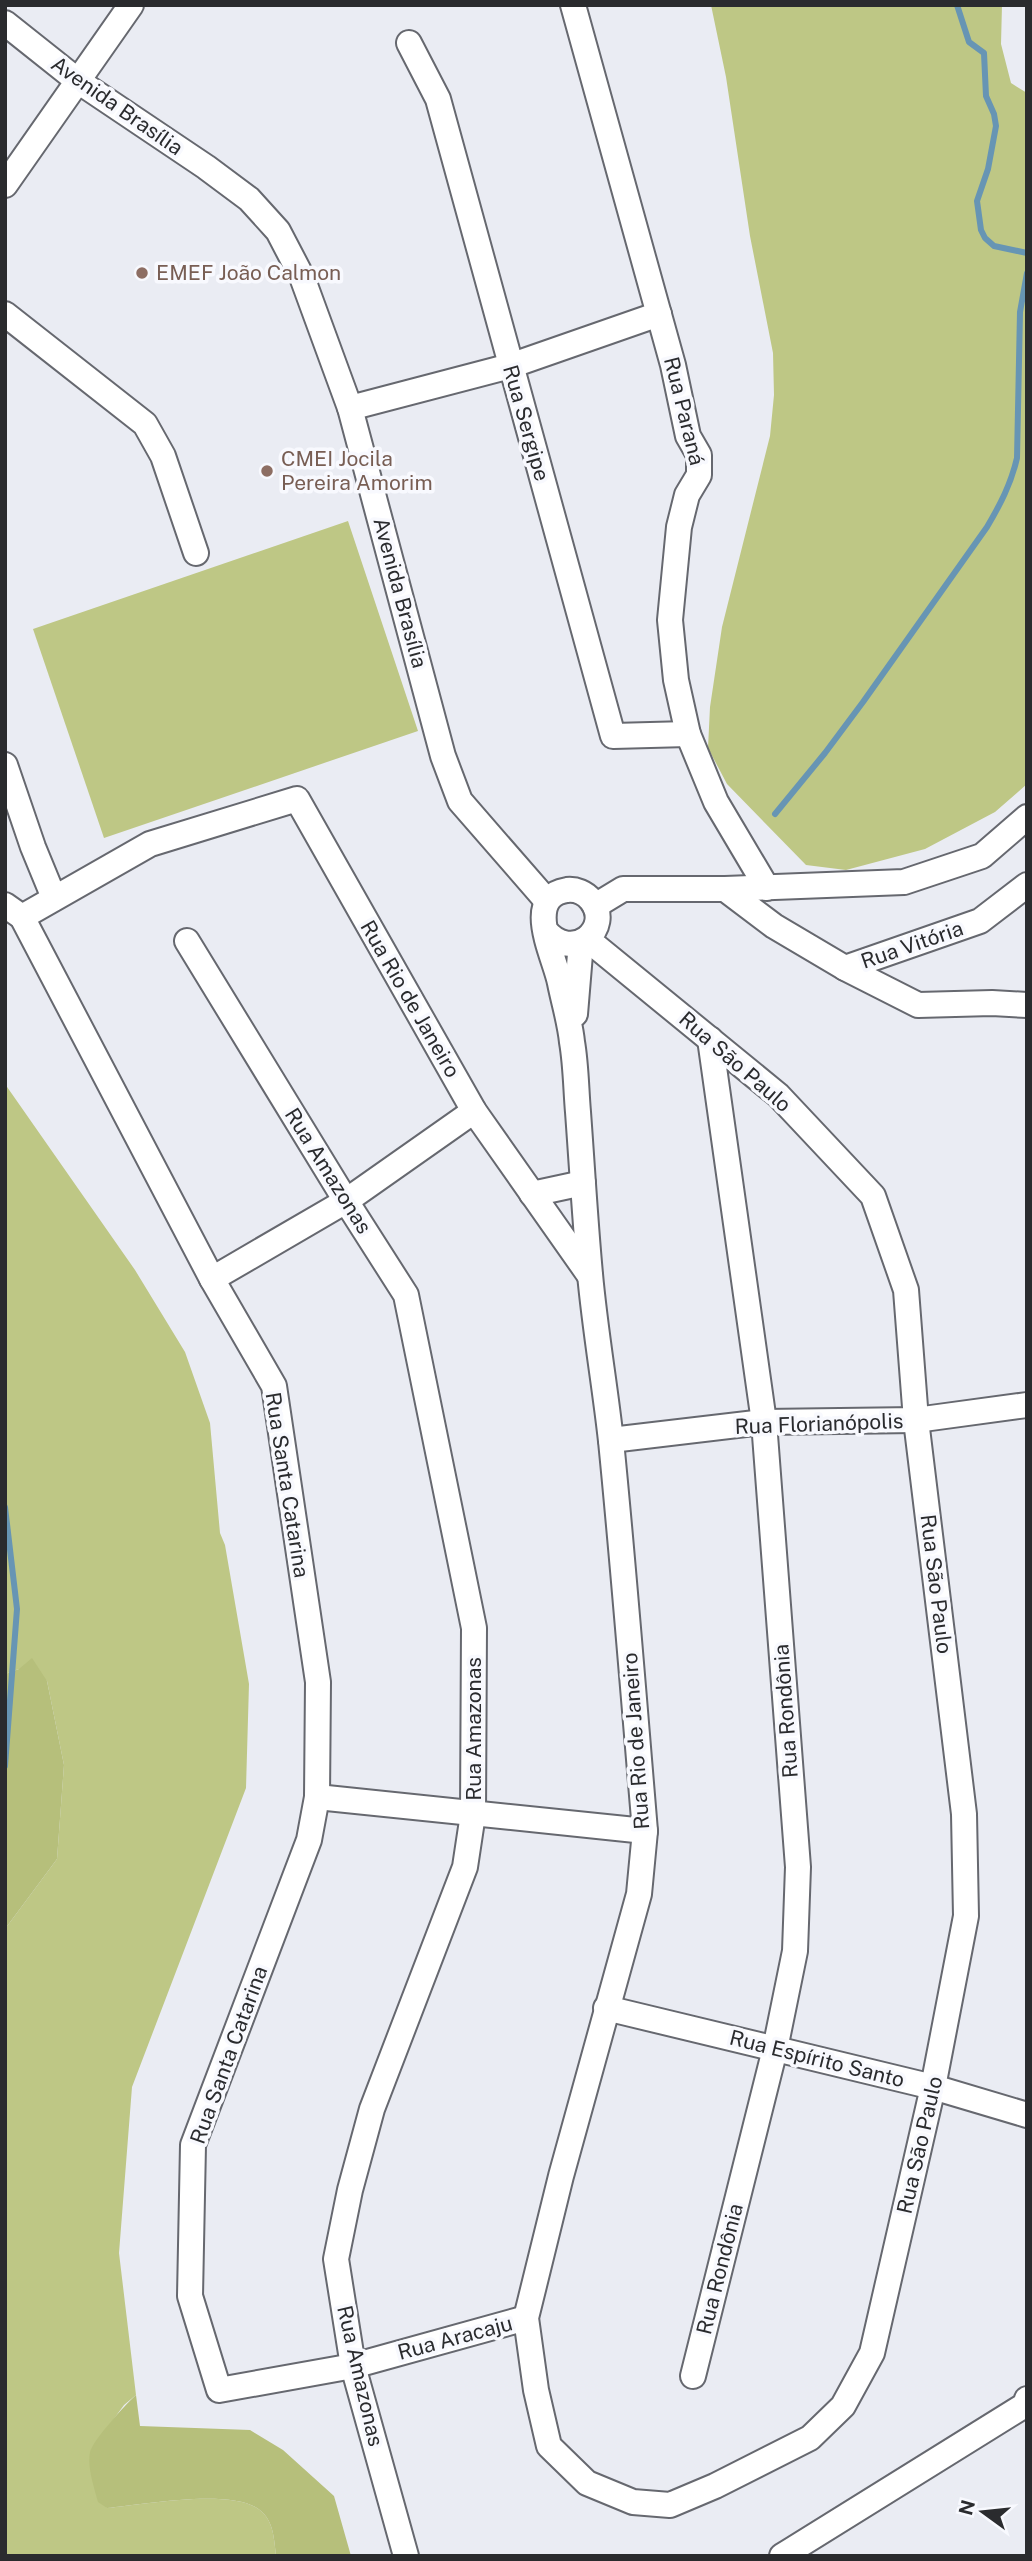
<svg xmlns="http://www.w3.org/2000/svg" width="1032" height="2561" font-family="'Public Sans',sans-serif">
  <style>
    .green { fill: #bec785 }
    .forest { fill: #b6bf7b }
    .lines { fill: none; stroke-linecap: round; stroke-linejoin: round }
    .stream { stroke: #6795b4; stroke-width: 6 }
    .minor-casing { stroke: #66686f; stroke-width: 28 }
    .minor { stroke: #fff; stroke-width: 24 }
    .education-dot { fill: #8d6e63; stroke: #f8f9fe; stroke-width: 2.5 }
    .labels { text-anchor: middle; stroke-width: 7; stroke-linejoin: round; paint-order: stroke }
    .street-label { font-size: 21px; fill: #2a2b2e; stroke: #f8f9fe }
    .education-label { font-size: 21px; fill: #785e54; stroke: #f8f9fe; text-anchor: start }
  </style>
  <rect width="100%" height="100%" fill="#eaecf3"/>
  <g class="green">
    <path d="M711 5H1002L1001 44 1011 83 1027 93V784L995 812 925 849 846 870 806 865 727 784 708 748 710 707 722 627 770 436 774 395 773 353 750 236 726 77Z"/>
    <path d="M348 521 418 731 104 838 33 629Z"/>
    <path d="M5 1084 135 1270 185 1352 210 1423 220 1533 225 1545 249 1684 246 1788 132 2087 119 2253 136 2395 124 2405 91 2450 107 2508C141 2505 235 2487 261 2511 274 2522 274 2540 276 2556H5V1929L57 1859 64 1765 47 1681 19 1669 5 1674Z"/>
  </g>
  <g class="forest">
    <path d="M32 1658 47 1681 64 1765 57 1859 5 1929V1674L19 1669Z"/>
    <path d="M136 2395 140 2426 250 2430 283 2450 334 2496 351 2556H276C274 2540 274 2522 261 2511 235 2487 141 2505 107 2508L98 2502C94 2487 87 2467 90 2452 93 2440 126 2404 136 2395Z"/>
  </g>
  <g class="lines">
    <g class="stream">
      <path d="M957 5 969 42 984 53 986 96 994 114 996 126 988 169 977 201 981 230 985 238 994 246 1027 253"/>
      <path d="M775 814 825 753 863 702 987 527C1000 505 1011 484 1017 458L1020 312 1027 273"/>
      <path d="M5 1507 17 1609 5 1766"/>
    </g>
    <g class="minor-casing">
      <g id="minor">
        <path d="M573 5 673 365 688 436 699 455V475L687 495 679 527 670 620 676 680 688 734 716 802 767 888"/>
        <path d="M5 23 78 81 206 167 249 199 278 231 302 277 350 408 443 756 460 801 547 901"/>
        <path d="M409 43 438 99 613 736 688 734"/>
        <path d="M5 185 131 5"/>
        <path d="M5 314 145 424 163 456 196 553"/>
        <path d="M350 408 510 366 659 314"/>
        <path d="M5 765 33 847 54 898"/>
        <path d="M725 889 774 926 845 968 980 921 1027 885"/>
        <path d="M5 905 22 917 212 1279 274 1386 318 1682 317 1797 309 1840 193 2145 190 2296 219 2390 353 2366 526 2318"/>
        <path d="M595 906 623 889H725L904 882 982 856 1027 817"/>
        <path d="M22 917 150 844 297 799 474 1111 590 1276"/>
        <path d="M545 930C572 964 614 928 591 900 585 893 576 889 567 890 522 897 555 957 560 983 564 1003 570 1022 572 1042 576 1065 576 1089 578 1112 582 1166 585 1220 590 1274 595 1330 605 1386 611 1441 624 1571 634 1701 645 1831L639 1894 561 2176 526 2318 536 2390 549 2446 587 2483 633 2502 670 2505 715 2486 810 2438 843 2406 872 2353 933 2087 966 1916 964 1814 916 1420 906 1290 873 1196 778 1095 587 939"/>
        <path d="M187 941 346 1201 406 1295 474 1628 473 1814 465 1867 372 2109 350 2190 336 2259 353 2366 406 2556"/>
        <path d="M845 968 918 1005 992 1003 1027 1005"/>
        <path d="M575 1014 581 942"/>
        <path d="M532 1194 583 1183"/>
        <path d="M212 1279 346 1201 474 1111"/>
        <path d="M611 1440 764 1422 916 1420 1027 1405"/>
        <path d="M317 1797 645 1831"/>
        <path d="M606 2008 933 2087 1027 2115"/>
        <path d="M693 2376 775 2049 795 1951 798 1867 764 1422 710 1039"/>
        <path d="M782 2556 1025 2405 1027 2399"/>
      </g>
    </g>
    <use href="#minor" class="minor"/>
  </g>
  <g class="education-dot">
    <circle cx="142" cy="273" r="7"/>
    <circle cx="267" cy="471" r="7"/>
  </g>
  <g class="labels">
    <g class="street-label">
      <text transform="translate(117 106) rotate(35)" y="7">Avenida Brasília</text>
      <text transform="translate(684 411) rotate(76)" y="7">Rua Paraná</text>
      <text transform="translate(526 423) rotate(74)" y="7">Rua Sergipe</text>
      <text transform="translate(400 593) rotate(75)" y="7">Avenida Brasília</text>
      <text transform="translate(912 945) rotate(-19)" y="7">Rua Vitória</text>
      <text transform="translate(410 999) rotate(60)" y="7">Rua Rio de Janeiro</text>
      <text transform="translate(735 1062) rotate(41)" y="7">Rua São Paulo</text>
      <text transform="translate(328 1171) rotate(58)" y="7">Rua Amazonas</text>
      <text transform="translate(819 1424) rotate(-2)" y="7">Rua Florianópolis</text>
      <text transform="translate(287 1485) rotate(81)" y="7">Rua Santa Catarina</text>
      <text transform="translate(936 1584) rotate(83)" y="7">Rua São Paulo</text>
      <text transform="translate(786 1711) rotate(-94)" y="7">Rua Rondônia</text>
      <text transform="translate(474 1729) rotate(-90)" y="7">Rua Amazonas</text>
      <text transform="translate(636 1741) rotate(-94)" y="7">Rua Rio de Janeiro</text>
      <text transform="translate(229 2055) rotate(-70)" y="7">Rua Santa Catarina</text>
      <text transform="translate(817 2059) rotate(14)" y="7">Rua Espírito Santo</text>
      <text transform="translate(920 2145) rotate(-77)" y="7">Rua São Paulo</text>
      <text transform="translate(720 2269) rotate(-76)" y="7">Rua Rondônia</text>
      <text transform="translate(455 2338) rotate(-15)" y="7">Rua Aracaju</text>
      <text transform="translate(360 2376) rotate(77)" y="7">Rua Amazonas</text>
    </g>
    <g class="education-label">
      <text x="156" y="280">EMEF João Calmon</text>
      <text x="281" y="466">CMEI Jocila<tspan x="281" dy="24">Pereira Amorim</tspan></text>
    </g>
  </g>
  <rect width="1032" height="2561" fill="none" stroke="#2a2b2e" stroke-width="14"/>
  <g transform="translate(983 2512) rotate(285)" stroke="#f8f9fe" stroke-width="5" paint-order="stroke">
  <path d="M0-5L12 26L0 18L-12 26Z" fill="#2a2b2e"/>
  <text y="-10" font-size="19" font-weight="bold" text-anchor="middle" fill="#2a2b2e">N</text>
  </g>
</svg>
